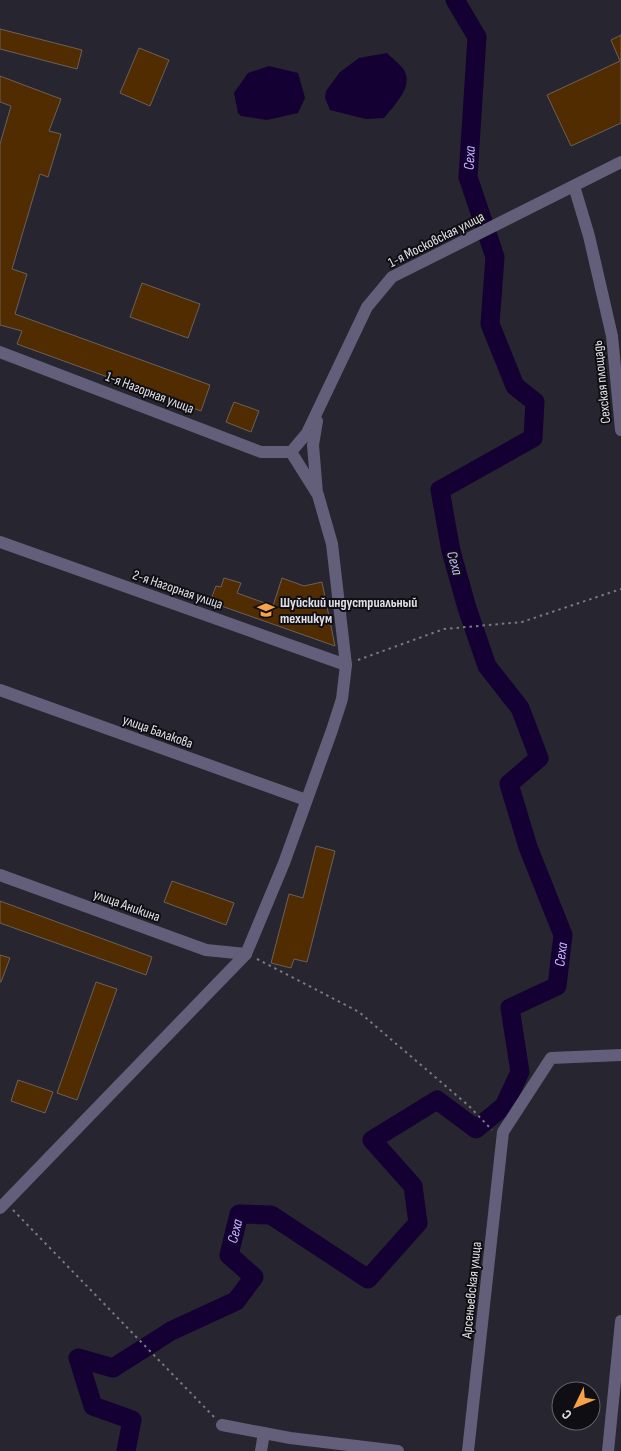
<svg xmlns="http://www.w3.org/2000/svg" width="621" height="1451" font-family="'Sofia Sans Condensed',sans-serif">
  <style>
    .water { fill: #140033 }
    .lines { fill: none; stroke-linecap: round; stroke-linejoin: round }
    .river { stroke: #140033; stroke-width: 19 }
    .building { fill: #512c00; stroke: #6a6158 }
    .path { stroke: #7b7982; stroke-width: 2; stroke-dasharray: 2.5 4; stroke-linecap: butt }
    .minor { stroke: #635e79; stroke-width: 12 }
    .labels { text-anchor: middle; stroke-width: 4; stroke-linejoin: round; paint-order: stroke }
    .street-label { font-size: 14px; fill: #e1e0e7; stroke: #0f0f13 }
    .poi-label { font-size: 14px; font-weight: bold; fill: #e1e0e7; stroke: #0f0f13; text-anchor: start }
    .water-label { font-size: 15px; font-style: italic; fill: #c7b8ff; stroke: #0f0f13 }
  </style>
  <rect width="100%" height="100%" fill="#27252f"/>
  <g class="water">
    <path d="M387 53C392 58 400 64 404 70 414 87 394 105 384 118L366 119 330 110 325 98 326 91 340 72 359 58Z"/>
    <path d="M269 66 298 73 305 98 298 113 267 120 241 116 238 113 234 93 248 73Z"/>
  </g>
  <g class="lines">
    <path class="river" id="s1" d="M126 1451 132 1420 93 1406 78 1358 113 1368 171 1331 236 1301 254 1277 229 1255 239 1214 271 1215 368 1279 418 1223 413 1186 372 1140 437 1100 476 1129 504 1106 520 1072 510 1008 557 986 563 935 528 847 509 784 539 758 520 708 487 666 467 608 451 551 440 490 533 438 535 402 515 386 490 324 495 257 468 177 477 37 455 0"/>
  </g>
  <g class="building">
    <path d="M0 29 82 50 77 69 0 49Z"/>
    <path d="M621 35V123L571 146 547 95 620 61 611 40Z"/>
    <path d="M139 48 169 60 150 106 120 93Z"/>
    <path d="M0 76 61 99 49 131 61 134 48 177 40 174 12 269 27 274 15 314 210 385 201 411 17 344 22 331 0 325V144L11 106 0 102Z"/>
    <path d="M142 283 200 304 188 338 130 317Z"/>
    <path d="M234 402 259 411 251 432 226 422Z"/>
    <path d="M224 578 241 583 237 593 273 606 282 578 304 586 322 582 335 646 210 602 216 586 221 587Z"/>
    <path d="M316 846 335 851 307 962 294 959 291 968 271 963 289 894 303 898Z"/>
    <path d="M172 881 234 903 226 925 164 902Z"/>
    <path d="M0 901 152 957 146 975 0 923Z"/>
    <path d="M0 955 10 958 1 982H0Z"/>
    <path d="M96 982 117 989 77 1100 57 1093Z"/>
    <path d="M18 1080 53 1092 45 1113 11 1101Z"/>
  </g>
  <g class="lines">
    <g class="path">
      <path d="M358 660 444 629 522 622 621 589"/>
      <path d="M257 959 359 1012 469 1106 492 1130"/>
      <path d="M13 1210 215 1418"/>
    </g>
    <g class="minor">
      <path d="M574 186 589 236 612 336 621 430"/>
      <path d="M0 352 261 452H291"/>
      <path d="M317 421 313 445 317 493"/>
      <path d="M291 452 307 433 367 307 392 277 621 162"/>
      <path d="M0 542 346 665"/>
      <path d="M0 690 306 800"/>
      <path d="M0 875 206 950 246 954"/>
      <path d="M0 1208 246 954 284 863 332 730 342 699 346 665 332 544 318 495 291 452"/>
      <path d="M222 1425 290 1438 398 1451"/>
      <path d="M261 1451 264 1433"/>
      <path d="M468 1451 503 1132 551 1058 621 1055"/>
      <path d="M608 1451 621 1321"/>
    </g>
  </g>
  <defs>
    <g id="university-bare" transform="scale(1.35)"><path d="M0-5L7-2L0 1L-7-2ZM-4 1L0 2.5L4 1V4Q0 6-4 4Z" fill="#f7a149" stroke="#0f0f13" stroke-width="2.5" paint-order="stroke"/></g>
  </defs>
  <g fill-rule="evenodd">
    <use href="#university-bare" x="266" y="610"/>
  </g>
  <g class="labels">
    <g class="street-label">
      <text transform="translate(436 239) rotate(-27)" y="5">1-я Московская улица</text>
      <text transform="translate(601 382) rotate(-96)" y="5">Сехская площадь</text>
      <text transform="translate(150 392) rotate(21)" y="5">1-я Нагорная улица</text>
      <text transform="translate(178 589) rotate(19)" y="5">2-я Нагорная улица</text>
      <text transform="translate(158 731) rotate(20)" y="5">улица Балакова</text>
      <text transform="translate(127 905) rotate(20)" y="5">улица Аникина</text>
      <text transform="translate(471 1290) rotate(-84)" y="5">Арсеньевская улица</text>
    </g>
    <g class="poi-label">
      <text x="280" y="607">Шуйский индустриальный<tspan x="280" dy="16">техникум</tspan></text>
    </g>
    <g class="water-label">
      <text dy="5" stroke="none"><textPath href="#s1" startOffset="1990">Сеха</textPath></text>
      <text transform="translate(455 563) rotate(74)" y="5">Сеха</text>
      <text dy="5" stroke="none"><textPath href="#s1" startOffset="1075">Сеха</textPath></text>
      <text dy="5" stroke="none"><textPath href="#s1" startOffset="388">Сеха</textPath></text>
    </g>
  </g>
  <g transform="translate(576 1406) rotate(227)"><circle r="24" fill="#0f0f13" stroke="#636368"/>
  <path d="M0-4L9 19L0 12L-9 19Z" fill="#f7a149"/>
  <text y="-8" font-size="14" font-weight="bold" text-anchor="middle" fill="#e1e0e7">С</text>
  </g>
</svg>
